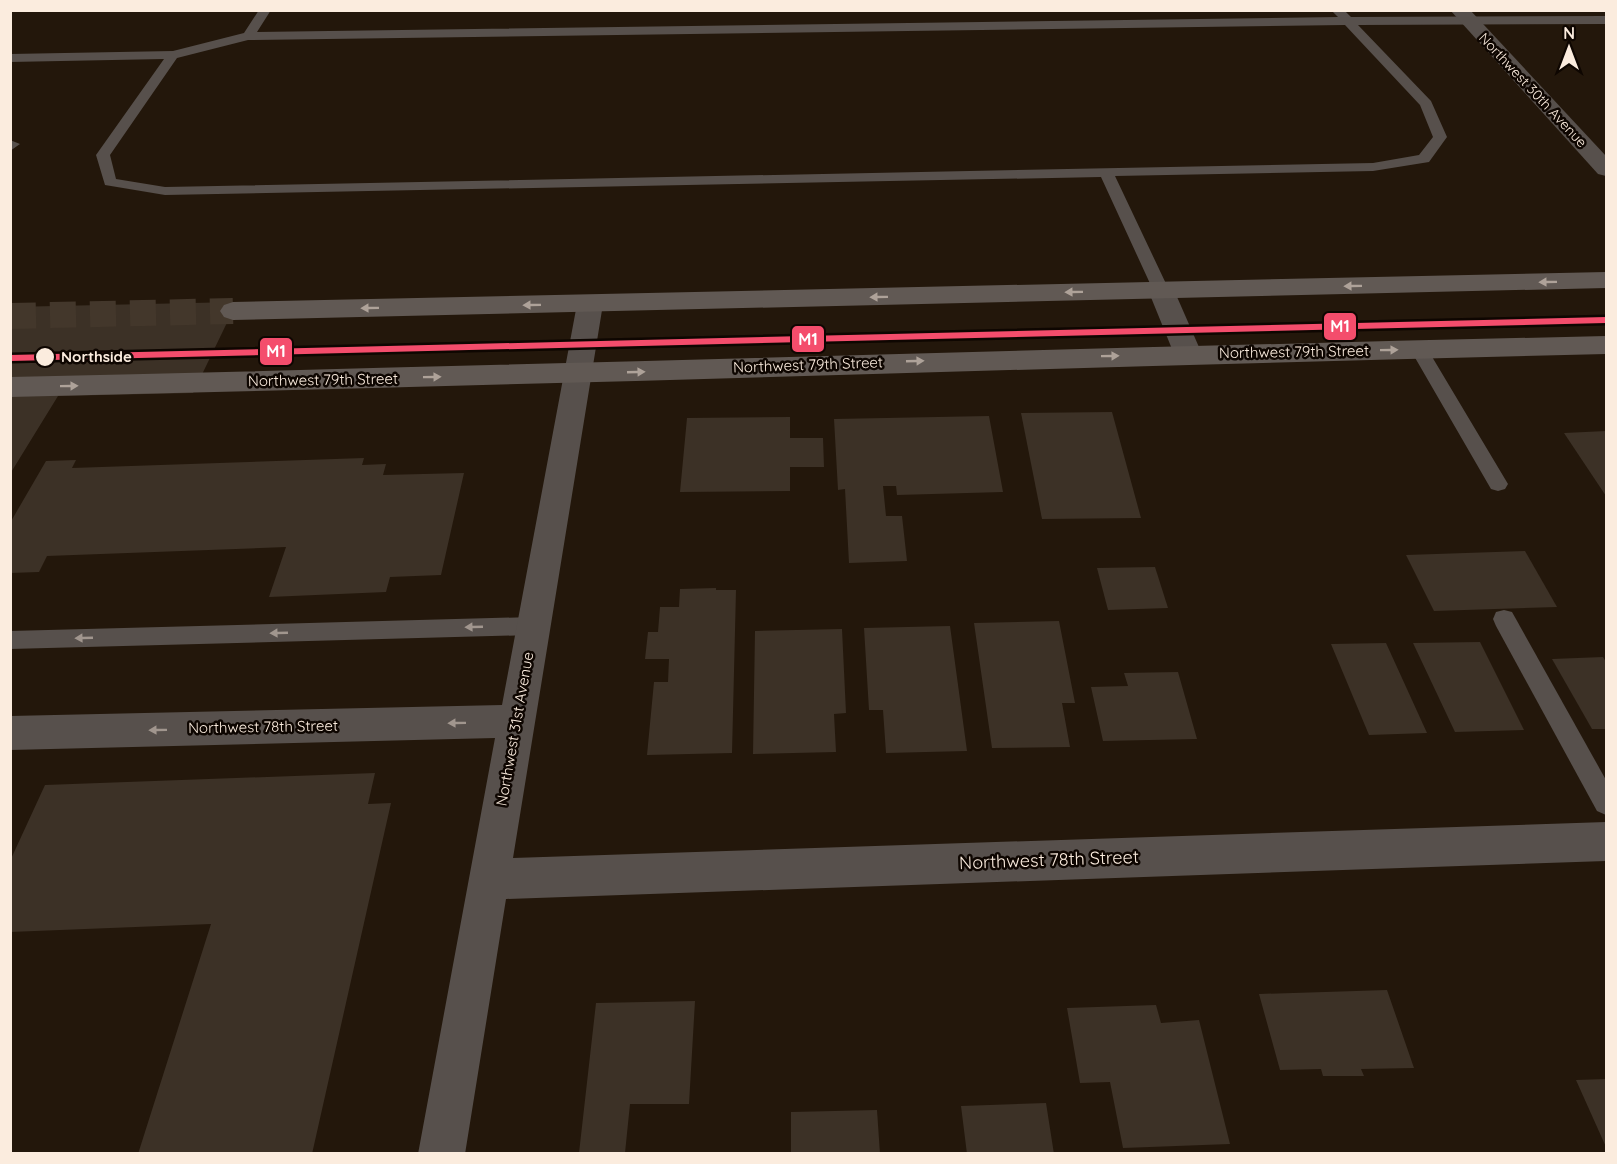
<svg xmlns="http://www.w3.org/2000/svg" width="1617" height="1164" font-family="Quicksand,sans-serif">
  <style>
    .building { fill: #3c3126 }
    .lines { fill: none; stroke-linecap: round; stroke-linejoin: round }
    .primary-tunnel { stroke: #43372b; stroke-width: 26; stroke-dasharray: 26 14; stroke-linecap: butt }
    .service { fill: #57504c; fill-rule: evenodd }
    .minor { fill: #57504c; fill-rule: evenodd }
    .primary { fill: #615954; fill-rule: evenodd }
    .metro-1-casing { stroke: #0e0601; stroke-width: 5 }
    .metro-1 { fill: #f44d6c; fill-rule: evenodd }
    .oneway { fill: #aea299 }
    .oneway2 { fill: #a1968e }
    .stop-dot { fill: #fbecde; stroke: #0e0601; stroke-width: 2 }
    .labels { text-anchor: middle; stroke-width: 5; stroke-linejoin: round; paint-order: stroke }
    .far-street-label { font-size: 14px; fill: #fbecde; stroke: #0e0601 }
    .street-label { font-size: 15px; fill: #fbecde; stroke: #0e0601 }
    .stop-label { font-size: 15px; font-weight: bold; fill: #fbecde; stroke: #0e0601; text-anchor: start }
    .near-street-label { font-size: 18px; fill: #fbecde; stroke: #0e0601 }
    .line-badge { stroke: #0e0601; stroke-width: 2 }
    .badge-label { font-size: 16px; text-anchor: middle; font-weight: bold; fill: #fff }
  </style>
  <rect width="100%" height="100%" fill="#23170b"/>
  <g class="building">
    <path d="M237 302 193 393 58 396 10 474V307Z"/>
    <path d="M1112 412 1141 518 1042 519 1021 413Z"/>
    <path d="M989 416 1003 492 897 495 896 486H883L886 516H902L907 561 849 563 845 489 838 490 834 419Z"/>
    <path d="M790 417V438H823L824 467H790V491L680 492 687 418Z"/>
    <path d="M1606 431V496L1564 433Z"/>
    <path d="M364 458 362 465 386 464 383 475 464 473 441 575 390 577 386 592 269 597 286 547 47 556 39 572 10 573V523L46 461 76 460 72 468Z"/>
    <path d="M1525 551 1557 607 1434 611 1406 555Z"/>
    <path d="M1155 567 1168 608 1108 610 1097 568Z"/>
    <path d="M716 588V590H736L732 753 647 755 654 682H668L669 659H645L648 632H658L660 607H679L680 589Z"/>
    <path d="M1059 621 1075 703H1062L1070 747 992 748 974 623Z"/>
    <path d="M950 626 967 751 886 753 883 710H869L864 628Z"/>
    <path d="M842 629 846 713 834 714 836 752 753 754 755 631Z"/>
    <path d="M1480 642 1524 730 1455 732 1413 643Z"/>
    <path d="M1386 643 1427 733 1369 735 1331 644Z"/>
    <path d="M1603 657 1606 662V729H1592L1552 659Z"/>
    <path d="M1178 672 1197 739 1103 741 1091 687 1128 686 1124 673Z"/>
    <path d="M375 773 368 804 391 803 312 1154H138L211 924 10 932V861L45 785Z"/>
    <path d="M1387 990 1414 1068 1361 1069 1364 1076H1323L1321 1069 1280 1070 1259 994Z"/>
    <path d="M695 1001 689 1104H630L625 1153H579L596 1003Z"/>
    <path d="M1156 1005 1161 1023 1199 1020 1230 1144 1123 1148 1110 1082 1080 1083 1067 1008Z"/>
    <path d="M1606 1079V1147L1576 1080Z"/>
    <path d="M1046 1103 1054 1154H967L961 1106Z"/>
    <path d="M877 1110 880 1154H791V1112Z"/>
  </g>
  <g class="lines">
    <path class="primary-tunnel" d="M10 316 233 311"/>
    <g class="service">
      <path d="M259 10H271L257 32 1338 17 1331 10H1344L1351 17 1606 16V24L1358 25 1431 101 1447 137 1429 162 1373 171 1115 176 1169 290 1161 295 1153 290 1101 177 165 195 105 185 96 155 164 59 10 62V54L173 51 244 33ZM1345 25 1420 105 1433 137 1419 155 1373 163 165 187 116 179 110 155 177 58 248 40Z"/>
      <path d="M10 140 20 144 10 151Z"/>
      <path d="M1419 343 1425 345 1505 479 1508 484 1505 489 1498 491 1491 489 1410 349Z"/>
      <path d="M1504 610 1512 612 1606 780V815L1597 811 1496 626 1493 619 1496 612Z"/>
      <path d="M533 617 541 619 544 626 541 633 533 635 10 649V631Z"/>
    </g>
    <g class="minor">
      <path d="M1450 10H1470L1606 156V176L1598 174Z"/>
      <path d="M1161 282 1170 284 1174 290 1202 354 1198 361 1188 363 1178 361 1174 354 1148 290 1152 284Z"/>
      <path d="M590 295 599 298 603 304 513 858 1606 822V861L506 899 465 1154H418L495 738 10 750V716L502 705 577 304 581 298Z"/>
    </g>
    <g class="primary">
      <path d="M1606 272V288L233 320 224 317 220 311 224 305 233 302Z"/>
      <path d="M1606 336V354C1074 367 542 385 10 397V377C542 365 1074 348 1606 336Z"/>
    </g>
    <g class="metro-1-casing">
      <path id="metro-1" d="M1606 317V323L10 361V355Z"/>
    </g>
    <use href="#metro-1" class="metro-1"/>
  </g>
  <defs><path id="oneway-solid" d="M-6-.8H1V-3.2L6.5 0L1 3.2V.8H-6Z" transform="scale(1.5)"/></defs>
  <g class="oneway">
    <use href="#oneway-solid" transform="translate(1548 282) rotate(179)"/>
    <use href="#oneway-solid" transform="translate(1353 286) rotate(179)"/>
    <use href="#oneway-solid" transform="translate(1074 292) rotate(179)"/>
    <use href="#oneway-solid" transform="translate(879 297) rotate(179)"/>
    <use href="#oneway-solid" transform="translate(532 305) rotate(179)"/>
    <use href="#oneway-solid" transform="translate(370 308) rotate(179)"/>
    <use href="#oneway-solid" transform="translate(1389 350) rotate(-1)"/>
    <use href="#oneway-solid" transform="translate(1110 356) rotate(-1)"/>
    <use href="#oneway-solid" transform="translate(915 361) rotate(-2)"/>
    <use href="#oneway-solid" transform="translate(636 372) rotate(-2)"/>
    <use href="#oneway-solid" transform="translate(432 377) rotate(-1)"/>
    <use href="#oneway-solid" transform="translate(69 386) rotate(-1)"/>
  </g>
  <g class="oneway2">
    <use href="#oneway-solid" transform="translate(474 627) rotate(178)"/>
    <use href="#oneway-solid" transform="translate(279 633) rotate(178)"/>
    <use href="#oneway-solid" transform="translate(84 638) rotate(178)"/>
    <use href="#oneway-solid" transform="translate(457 723) rotate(179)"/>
    <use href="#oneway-solid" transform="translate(158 730) rotate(179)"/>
  </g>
  <circle class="stop-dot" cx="45" cy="357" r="10"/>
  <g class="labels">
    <g class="far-street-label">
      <text transform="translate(1533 90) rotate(47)" y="5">Northwest 30th Avenue</text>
    </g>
    <g class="street-label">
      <text transform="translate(1294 352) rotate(-1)" y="5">Northwest 79th Street</text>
      <text transform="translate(808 365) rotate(-2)" y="5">Northwest 79th Street</text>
      <text transform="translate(323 380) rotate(-1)" y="5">Northwest 79th Street</text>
      <text transform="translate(263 727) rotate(-1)" y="5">Northwest 78th Street</text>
      <text transform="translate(515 729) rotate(-80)" y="5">Northwest 31st Avenue</text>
    </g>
    <g class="stop-label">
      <text x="61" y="362">Northside</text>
    </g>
    <g class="near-street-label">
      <text transform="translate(1049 860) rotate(-2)" y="6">Northwest 78th Street</text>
    </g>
  </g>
  <g class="line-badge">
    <rect x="1323" y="312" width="34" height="29" rx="6" fill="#f44d6c"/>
    <rect x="791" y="325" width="34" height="28" rx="6" fill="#f44d6c"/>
    <rect x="259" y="337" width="34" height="29" rx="6" fill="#f44d6c"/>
  </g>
  <g class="badge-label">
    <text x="1340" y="332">M1</text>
    <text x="808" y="345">M1</text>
    <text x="276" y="357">M1</text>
  </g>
  <rect width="1617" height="1164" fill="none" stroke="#fbecde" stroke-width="24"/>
  <g transform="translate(1569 48)" stroke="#0e0601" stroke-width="4.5" paint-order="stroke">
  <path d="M0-4.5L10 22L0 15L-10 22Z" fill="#fbecde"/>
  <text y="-9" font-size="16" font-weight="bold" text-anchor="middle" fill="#fbecde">N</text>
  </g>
</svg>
